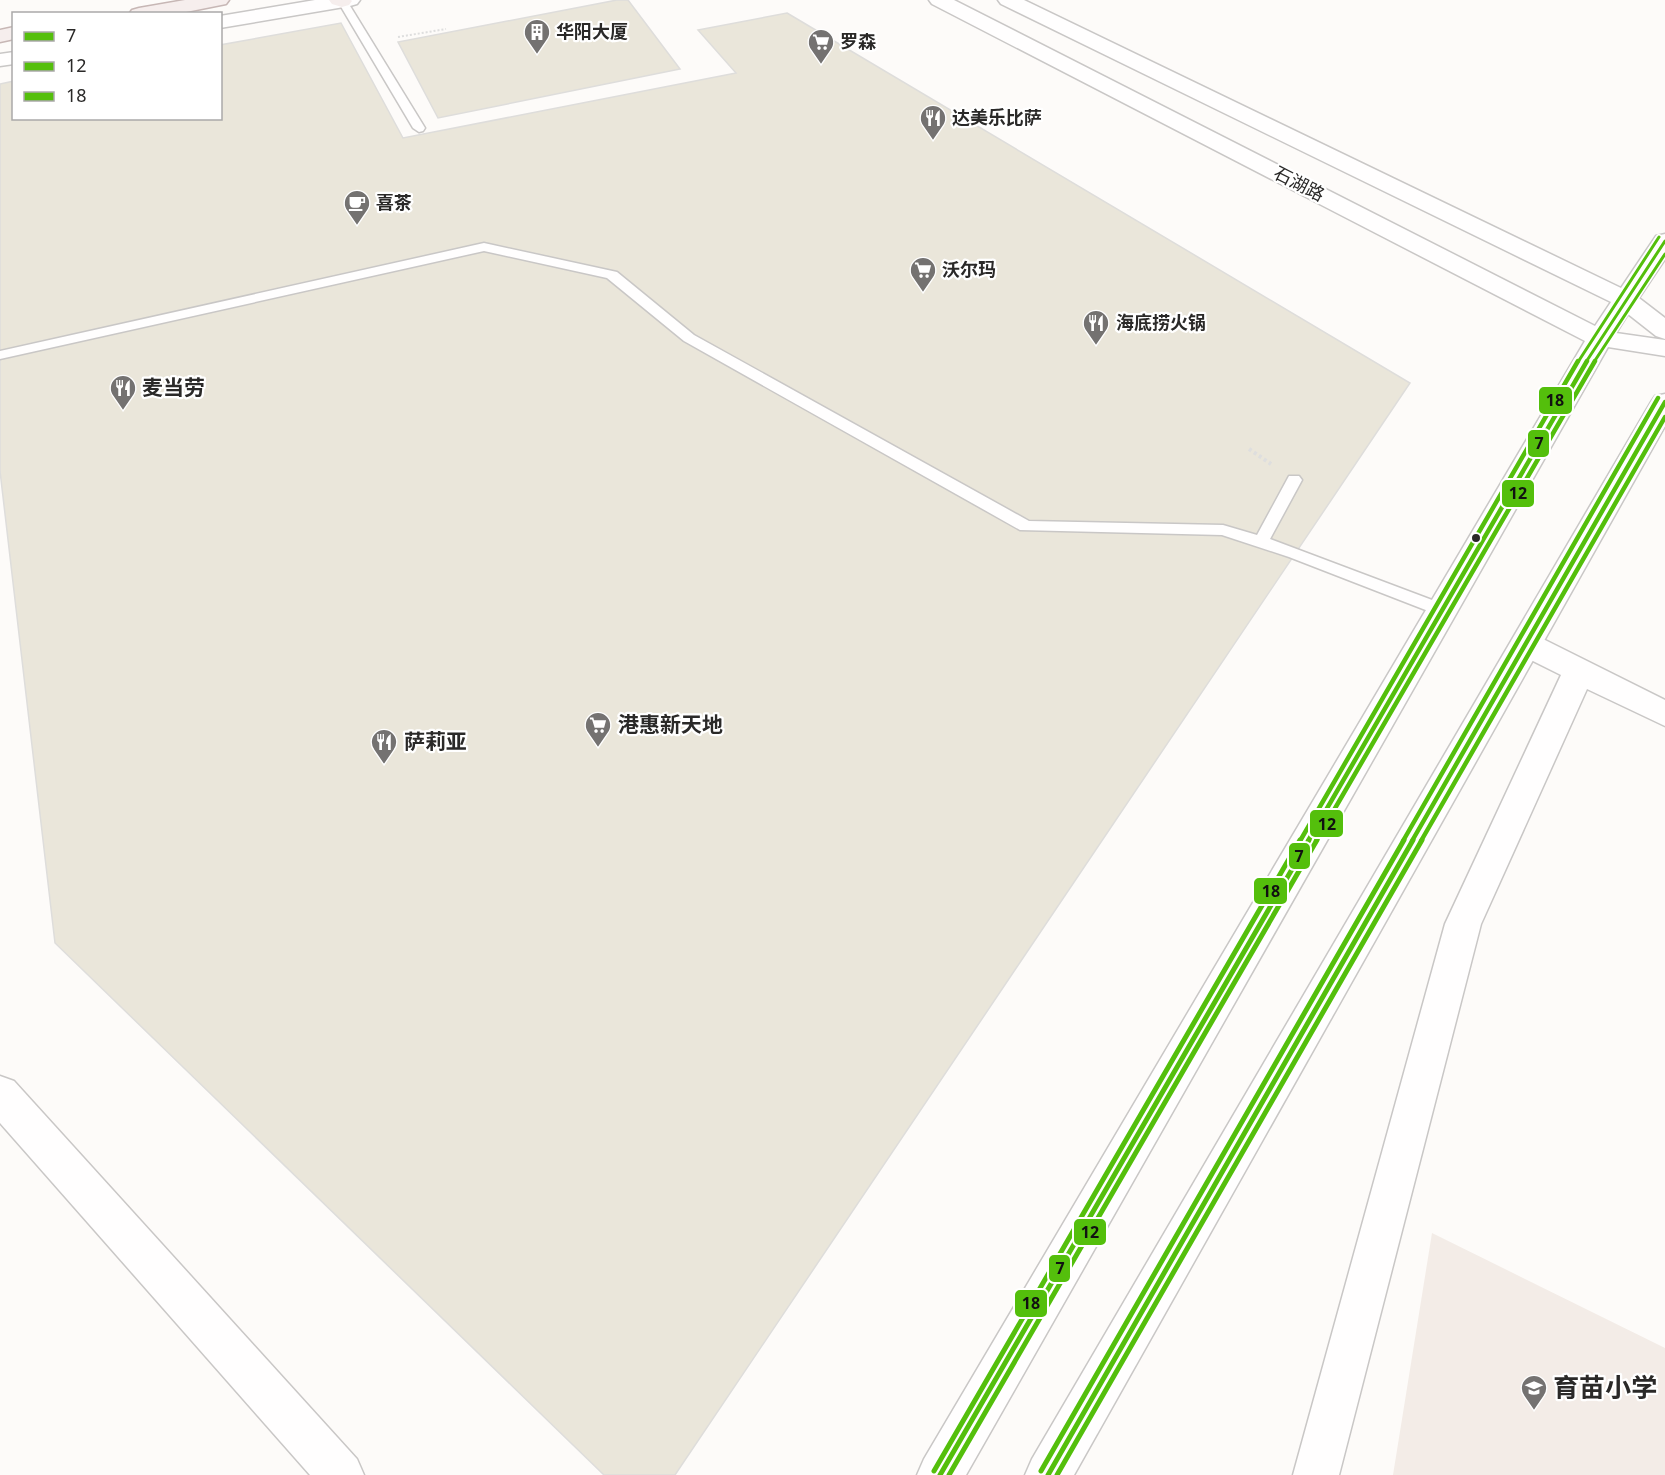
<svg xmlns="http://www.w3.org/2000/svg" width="1665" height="1475" font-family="'Noto Sans','Noto Sans SC',sans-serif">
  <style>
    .built { fill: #f3ece7 }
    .building { fill: #eae6da; stroke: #dedddb; stroke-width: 1.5 }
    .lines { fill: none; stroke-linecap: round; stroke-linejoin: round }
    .service-casing { stroke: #c9c7c6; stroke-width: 3 }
    .minor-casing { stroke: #c9c7c6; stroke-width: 3 }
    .secondary-casing { stroke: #c9c7c6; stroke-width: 3 }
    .primary-casing { stroke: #c7b7b5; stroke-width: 3 }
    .path-far1 { stroke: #dedede; stroke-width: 2; stroke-dasharray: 2 2; stroke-linecap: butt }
    .path { stroke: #dedede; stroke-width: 4; stroke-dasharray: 3 3; stroke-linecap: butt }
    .service { fill: #fffefe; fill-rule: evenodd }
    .minor { fill: #fffefe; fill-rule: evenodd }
    .secondary { fill: #fffefe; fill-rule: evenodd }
    .primary { fill: #f6eeed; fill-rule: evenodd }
    .bus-1-far2-casing { stroke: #fff; stroke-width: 6 }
    .bus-1-far1-casing { stroke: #fff; stroke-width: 9 }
    .bus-1-casing { stroke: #fff; stroke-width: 10 }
    .bus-2-far2-casing { stroke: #fff; stroke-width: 6 }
    .bus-2-far1-casing { stroke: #fff; stroke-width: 9 }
    .bus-2-casing { stroke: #fff; stroke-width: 10 }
    .bus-3-far2-casing { stroke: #fff; stroke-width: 6 }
    .bus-3-far1-casing { stroke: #fff; stroke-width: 9 }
    .bus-3-casing { stroke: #fff; stroke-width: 10 }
    .bus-1-far2 { stroke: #54bf0c; stroke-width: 3 }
    .bus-1-far1 { stroke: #54bf0c; stroke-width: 4.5 }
    .bus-1 { stroke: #54bf0c; stroke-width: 5 }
    .bus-2-far2 { stroke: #54bf0c; stroke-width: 3 }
    .bus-2-far1 { stroke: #54bf0c; stroke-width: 4.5 }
    .bus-2 { stroke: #54bf0c; stroke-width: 5 }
    .bus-3-far2 { stroke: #54bf0c; stroke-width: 3 }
    .bus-3-far1 { stroke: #54bf0c; stroke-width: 4.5 }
    .bus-3 { stroke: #54bf0c; stroke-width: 5 }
    .bus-dot { fill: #2a2928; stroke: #fff; stroke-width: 2 }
    .labels { text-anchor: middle; stroke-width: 4.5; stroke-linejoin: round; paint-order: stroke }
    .far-poi-label { font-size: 18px; font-weight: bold; fill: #2a2928; stroke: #fff; text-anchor: start }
    .far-street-label { font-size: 18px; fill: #2a2928; stroke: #fff }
    .poi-label { font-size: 21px; font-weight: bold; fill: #2a2928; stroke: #fff; text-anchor: start }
    .near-poi-label { font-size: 26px; font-weight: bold; fill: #2a2928; stroke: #fff; text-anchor: start }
    .line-badge { stroke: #fff; stroke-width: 2 }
    .pale-badge-label { font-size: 16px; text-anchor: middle; font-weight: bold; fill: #111 }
  </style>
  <rect width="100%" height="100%" fill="#fdfbf9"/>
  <path class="built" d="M1432 1233 1665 1348V1475H1393Z"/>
  <g class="building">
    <path d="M617 0H628L680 69 438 118 398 42Z"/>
    <path d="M787 13 1410 383 675 1475H604L55 943 0 471V84L14 81V118H220V45L341 23 403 138 736 73 698 30Z"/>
  </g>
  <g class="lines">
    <g class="service-casing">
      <g id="service">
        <path d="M337 0 347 1 425 128 423 131 419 132 413 128Z"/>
        <path d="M484 243 617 272 694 335 1029 521 1223 525 1257 535 1289 476H1299L1302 480 1270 539 1448 606 1450 610 1448 614H1436L1289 557 1222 535 1020 530 684 341 607 278 484 251 0 359V351Z"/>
      </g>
    </g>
    <g class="minor-casing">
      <g id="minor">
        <path d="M1526 633 1537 636 1665 700V726L1587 689 1481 924 1339 1475H1293L1445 924 1561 675 1515 652 1510 644 1515 636Z"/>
        <path d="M0 1076 14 1081 357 1459 364 1475H310L0 1123Z"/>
      </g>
    </g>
    <g class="secondary-casing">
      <g id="secondary">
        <path d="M315 0H360L357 4 350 6 220 28V16Z"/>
        <path d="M929 0H954L1595 326 1611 302 1001 4 998 0H1024L1621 288 1656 236 1665 234V259L1639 298 1665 318V339L1656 336 1628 314 1616 333 1665 340V356L1608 347 966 1475H917L924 1459 1585 341 932 4Z"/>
        <path d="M14 52V64L0 66V54Z"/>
        <path d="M1665 394V426L1074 1475H1025L1032 1459 1651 402 1655 396Z"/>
      </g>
    </g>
    <g class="primary-casing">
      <g id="primary">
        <path d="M185 0H229L226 4 176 14H129L132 10 139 8Z"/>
        <path d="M329 0H351L352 1 349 5 342 7 332 4Z"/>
        <path d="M14 27V39L0 42V30Z"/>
      </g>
    </g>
    <path class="path-far1" d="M398 37 446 29"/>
    <path class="path" d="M1249 449 1271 464"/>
    <use href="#service" class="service"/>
    <use href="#minor" class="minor"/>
    <use href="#secondary" class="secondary"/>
    <use href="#primary" class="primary"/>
    <g class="bus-1-far2-casing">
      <path id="bus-1-far2" d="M1586 362 1665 241"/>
    </g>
    <g class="bus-1-far1-casing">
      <g id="bus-1-far1">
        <path d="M1308 841 1587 361"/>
        <path d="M1412 841 1665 402"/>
      </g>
    </g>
    <g class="bus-1-casing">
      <g id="bus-1">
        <path d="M940 1475 1309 840"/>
        <path d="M1048 1475 1413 840"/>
      </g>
    </g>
    <g class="bus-2-far2-casing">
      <path id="bus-2-far2" d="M1594 362 1665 254"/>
    </g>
    <g class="bus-2-far1-casing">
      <g id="bus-2-far1">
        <path d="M1316 841 1595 361"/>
        <path d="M1421 841 1665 417"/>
      </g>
    </g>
    <g class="bus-2-casing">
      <g id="bus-2">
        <path d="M949 1475 1317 840"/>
        <path d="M1057 1475 1422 840"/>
      </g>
    </g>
    <g class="bus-3-far2-casing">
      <path id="bus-3-far2" d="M1578 362 1659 237"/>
    </g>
    <g class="bus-3-far1-casing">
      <g id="bus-3-far1">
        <path d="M1300 841 1578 361"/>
        <path d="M1403 841 1658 398"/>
      </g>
    </g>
    <g class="bus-3-casing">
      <g id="bus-3">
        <path d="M934 1471 1300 840"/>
        <path d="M1041 1471 1404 840"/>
      </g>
    </g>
    <use href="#bus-1-far2" class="bus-1-far2"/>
    <use href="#bus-1-far1" class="bus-1-far1"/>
    <use href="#bus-1" class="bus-1"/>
    <use href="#bus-2-far2" class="bus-2-far2"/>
    <use href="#bus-2-far1" class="bus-2-far1"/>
    <use href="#bus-2" class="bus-2"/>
    <use href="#bus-3-far2" class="bus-3-far2"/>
    <use href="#bus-3-far1" class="bus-3-far1"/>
    <use href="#bus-3" class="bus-3"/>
  </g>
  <defs>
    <g id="building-pin" transform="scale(1.35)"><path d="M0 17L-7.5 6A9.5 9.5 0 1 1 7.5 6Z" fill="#747271" stroke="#fff"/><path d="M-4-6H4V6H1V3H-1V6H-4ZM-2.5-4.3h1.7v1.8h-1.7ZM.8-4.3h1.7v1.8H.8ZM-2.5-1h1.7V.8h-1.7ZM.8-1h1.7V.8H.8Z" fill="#fff"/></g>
    <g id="supermarket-pin" transform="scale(1.35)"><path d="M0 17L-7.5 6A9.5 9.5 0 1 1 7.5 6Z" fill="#747271" stroke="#fff"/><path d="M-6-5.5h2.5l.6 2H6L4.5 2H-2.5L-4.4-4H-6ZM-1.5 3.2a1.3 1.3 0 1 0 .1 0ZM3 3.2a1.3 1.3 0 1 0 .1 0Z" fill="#fff"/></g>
    <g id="restaurant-pin" transform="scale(1.35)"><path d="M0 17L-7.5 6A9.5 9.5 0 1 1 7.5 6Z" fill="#747271" stroke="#fff"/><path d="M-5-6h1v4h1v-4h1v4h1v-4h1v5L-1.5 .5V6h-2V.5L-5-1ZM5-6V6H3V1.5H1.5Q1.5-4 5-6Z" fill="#fff"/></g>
    <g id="cafe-pin" transform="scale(1.35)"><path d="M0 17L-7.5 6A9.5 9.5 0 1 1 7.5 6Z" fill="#747271" stroke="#fff"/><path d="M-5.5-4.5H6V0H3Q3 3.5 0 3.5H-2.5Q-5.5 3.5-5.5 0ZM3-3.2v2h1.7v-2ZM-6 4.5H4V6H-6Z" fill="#fff"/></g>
    <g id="school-pin" transform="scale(1.35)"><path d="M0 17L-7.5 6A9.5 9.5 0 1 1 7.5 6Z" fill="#747271" stroke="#fff"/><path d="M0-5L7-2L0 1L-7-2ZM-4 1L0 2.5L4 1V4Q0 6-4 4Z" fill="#fff"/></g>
  </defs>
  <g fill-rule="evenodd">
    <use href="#building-pin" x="537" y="32"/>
    <use href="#supermarket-pin" x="821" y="42"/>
    <use href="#restaurant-pin" x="933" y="118"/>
    <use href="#cafe-pin" x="357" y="203"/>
    <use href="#supermarket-pin" x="923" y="270"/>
    <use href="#restaurant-pin" x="1096" y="323"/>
    <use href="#restaurant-pin" x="123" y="388"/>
    <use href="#supermarket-pin" x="598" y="725"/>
    <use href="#restaurant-pin" x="384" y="742"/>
    <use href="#school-pin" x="1534" y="1388"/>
  </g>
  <circle class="bus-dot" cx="1476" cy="538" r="5"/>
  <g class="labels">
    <g class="far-poi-label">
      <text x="556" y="38">华阳大厦</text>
      <text x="840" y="48">罗森</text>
      <text x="952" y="124">达美乐比萨</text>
      <text x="376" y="209">喜茶</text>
      <text x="942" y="276">沃尔玛</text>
      <text x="1116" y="329">海底捞火锅</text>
    </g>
    <g class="far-street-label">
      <text transform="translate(1299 184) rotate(27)" y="6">石湖路</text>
    </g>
    <g class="poi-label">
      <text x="142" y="395">麦当劳</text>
      <text x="618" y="732">港惠新天地</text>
      <text x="404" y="749">萨莉亚</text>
    </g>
    <g class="near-poi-label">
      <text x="1553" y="1397">育苗小学</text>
    </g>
  </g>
  <g class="line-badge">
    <rect x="1538" y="386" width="35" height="29" rx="6" fill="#54bf0c"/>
    <rect x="1527" y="429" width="23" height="29" rx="6" fill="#54bf0c"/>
    <rect x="1501" y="479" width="34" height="29" rx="6" fill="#54bf0c"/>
    <rect x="1309" y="809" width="35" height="29" rx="6" fill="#54bf0c"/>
    <rect x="1288" y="842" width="23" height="28" rx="6" fill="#54bf0c"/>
    <rect x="1253" y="877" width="35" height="28" rx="6" fill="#54bf0c"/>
    <rect x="1073" y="1218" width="34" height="28" rx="6" fill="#54bf0c"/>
    <rect x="1048" y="1254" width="23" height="29" rx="6" fill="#54bf0c"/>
    <rect x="1014" y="1289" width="34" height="29" rx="6" fill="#54bf0c"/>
  </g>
  <g class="pale-badge-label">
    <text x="1555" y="406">18</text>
    <text x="1539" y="449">7</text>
    <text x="1518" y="499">12</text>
    <text x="1327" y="830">12</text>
    <text x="1299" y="862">7</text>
    <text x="1271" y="897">18</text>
    <text x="1090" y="1238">12</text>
    <text x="1060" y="1274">7</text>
    <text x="1031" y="1309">18</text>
  </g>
  <rect x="12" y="12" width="210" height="108" fill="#ffffff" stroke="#aaa9a9" stroke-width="1.5"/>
  <rect x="24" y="32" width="30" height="9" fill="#54bf0c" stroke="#aaa9a9" stroke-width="1.5"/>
  <text x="66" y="42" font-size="18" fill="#2a2928">7</text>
  <rect x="24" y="62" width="30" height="9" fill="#54bf0c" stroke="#aaa9a9" stroke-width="1.5"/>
  <text x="66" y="72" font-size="18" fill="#2a2928">12</text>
  <rect x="24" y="92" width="30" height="9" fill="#54bf0c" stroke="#aaa9a9" stroke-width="1.5"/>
  <text x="66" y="102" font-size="18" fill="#2a2928">18</text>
</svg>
